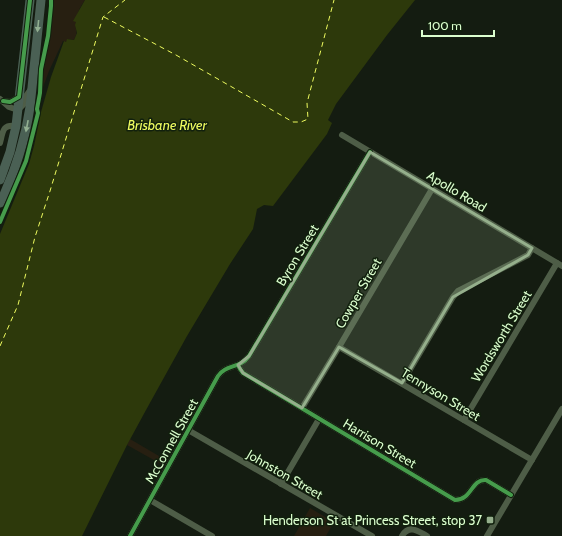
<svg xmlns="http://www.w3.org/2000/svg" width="562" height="536" font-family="Cabin,sans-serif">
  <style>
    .green { fill: #271f11 }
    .water { fill: #2d390b }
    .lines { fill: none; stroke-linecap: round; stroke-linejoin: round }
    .ferry { stroke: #eefb5f; stroke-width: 1; stroke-dasharray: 5 4; stroke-linecap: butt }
    .minor { stroke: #4e5d47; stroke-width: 6 }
    .highway { stroke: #4a6054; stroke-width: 9 }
    .cycleway-casing { stroke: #11200d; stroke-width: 6 }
    .cycleway { stroke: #469c4c; stroke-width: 4 }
    .oneway { fill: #92af91 }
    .marked { fill: #95af8c; fill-opacity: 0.2; stroke: #95af8c; stroke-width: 3; stroke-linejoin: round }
    .poi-dot { fill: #95af8c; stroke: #11200d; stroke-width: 1.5 }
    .labels { text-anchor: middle; stroke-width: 3; stroke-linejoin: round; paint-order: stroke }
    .street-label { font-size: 13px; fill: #dbfece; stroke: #11200d }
    .poi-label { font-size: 13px; fill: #dbfece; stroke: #11200d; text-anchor: end }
    .water-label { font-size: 14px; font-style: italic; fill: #eefb5f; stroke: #11200d }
  </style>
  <rect width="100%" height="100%" fill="#141c11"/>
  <g class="green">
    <path d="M50 0H85C80 7 76 15 76 24 75 33 79 30 74 40L68 39 66 42 63 41 49 71 42 90 40 71Z"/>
    <path d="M130 439 164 459 161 464 127 445Z"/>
    <path d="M310 508 334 522 326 536H294Z"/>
  </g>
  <path class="water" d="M85 0H415L387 35 336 104 328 120 332 123 327 134 273 206 264 205 257 209 253 229 230 264 187 336 146 410 127 445 82 536H0V234L29 164 34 146 41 112 51 77 64 41 66 42 67 39 74 40 77 33 75 25 76 22 73 21Z"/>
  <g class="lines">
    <g class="ferry">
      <path d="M104 17 176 55 293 122H301L308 119 307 103 334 0"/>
      <path d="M0 346 18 305 35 237 50 191 103 17 125 0"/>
    </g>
    <g class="minor">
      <path d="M0 99 9 107 15 109 20 108 24 104 26 96 31 89"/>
      <path d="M3 101 10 102 19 97"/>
      <path d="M342 135 562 266"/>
      <path d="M0 143C3 132 2 124 16 126"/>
      <path d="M339 347 532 460"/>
      <path d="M238 365 240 369 243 373 455 500C472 500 471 479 486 480L511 495"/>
      <path d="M402 383 453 297 458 291 528 255 532 248"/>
      <path d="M302 408 339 347 432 189"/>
      <path d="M464 420 557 263"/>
      <path d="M188 430 372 536"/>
      <path d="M281 484 319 419"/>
      <path d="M150 500 212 536"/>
      <path d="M130 536 218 376C226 364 240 369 249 356L370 152"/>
      <path d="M402 536C409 524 418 531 427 536"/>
      <path d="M487 536 562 409"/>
    </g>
    <g class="highway">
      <path d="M0 180 10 152 16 126 30 0"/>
      <path d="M0 203C15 172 25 141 30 107L41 0"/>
    </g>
    <g class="cycleway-casing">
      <g id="cycleway">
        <path d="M3 101 10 102 19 97 30 0"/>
        <path d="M0 222 26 161 38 113 37 109 40 93 41 69 48 36 51 6V0"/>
        <path d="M238 365 240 369 243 373 455 500C472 500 471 479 486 480L511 495"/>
        <path d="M130 536 218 376C226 364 240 369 249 356L370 152"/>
      </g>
    </g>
    <use href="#cycleway" class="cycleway"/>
  </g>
  <defs><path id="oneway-solid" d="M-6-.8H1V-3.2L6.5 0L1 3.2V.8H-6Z"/></defs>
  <g class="oneway">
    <use href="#oneway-solid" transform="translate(38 26) rotate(96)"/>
    <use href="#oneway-solid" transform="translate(27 126) rotate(101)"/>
  </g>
  <path class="marked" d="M370 152 532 248 528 255 453 297 402 383 339 347 302 408 243 373 238 365 249 356Z"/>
  <rect class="poi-dot" x="486" y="516" width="8" height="8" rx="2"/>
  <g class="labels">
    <g class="street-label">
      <text transform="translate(457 191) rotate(31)" y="5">Apollo Road</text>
      <text transform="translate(297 255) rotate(-59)" y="5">Byron Street</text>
      <text transform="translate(358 293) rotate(-60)" y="5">Cowper Street</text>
      <text transform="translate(501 336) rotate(-59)" y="5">Wordsworth Street</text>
      <text transform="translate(441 394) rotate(31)" y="5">Tennyson Street</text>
      <text transform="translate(171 441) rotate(-61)" y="5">McConnell Street</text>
      <text transform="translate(380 443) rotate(31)" y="5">Harrison Street</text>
      <text transform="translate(285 474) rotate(30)" y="5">Johnston Street</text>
    </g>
    <g class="poi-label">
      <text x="482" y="525">Henderson St at Princess Street, stop 37</text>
    </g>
    <g class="water-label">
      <text x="167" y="130">Brisbane River</text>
    </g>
  </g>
  <path d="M422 30v6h72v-6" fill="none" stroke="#dbfece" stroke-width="2"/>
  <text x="428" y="30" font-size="12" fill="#dbfece" stroke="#11200d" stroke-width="3" paint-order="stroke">100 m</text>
</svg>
